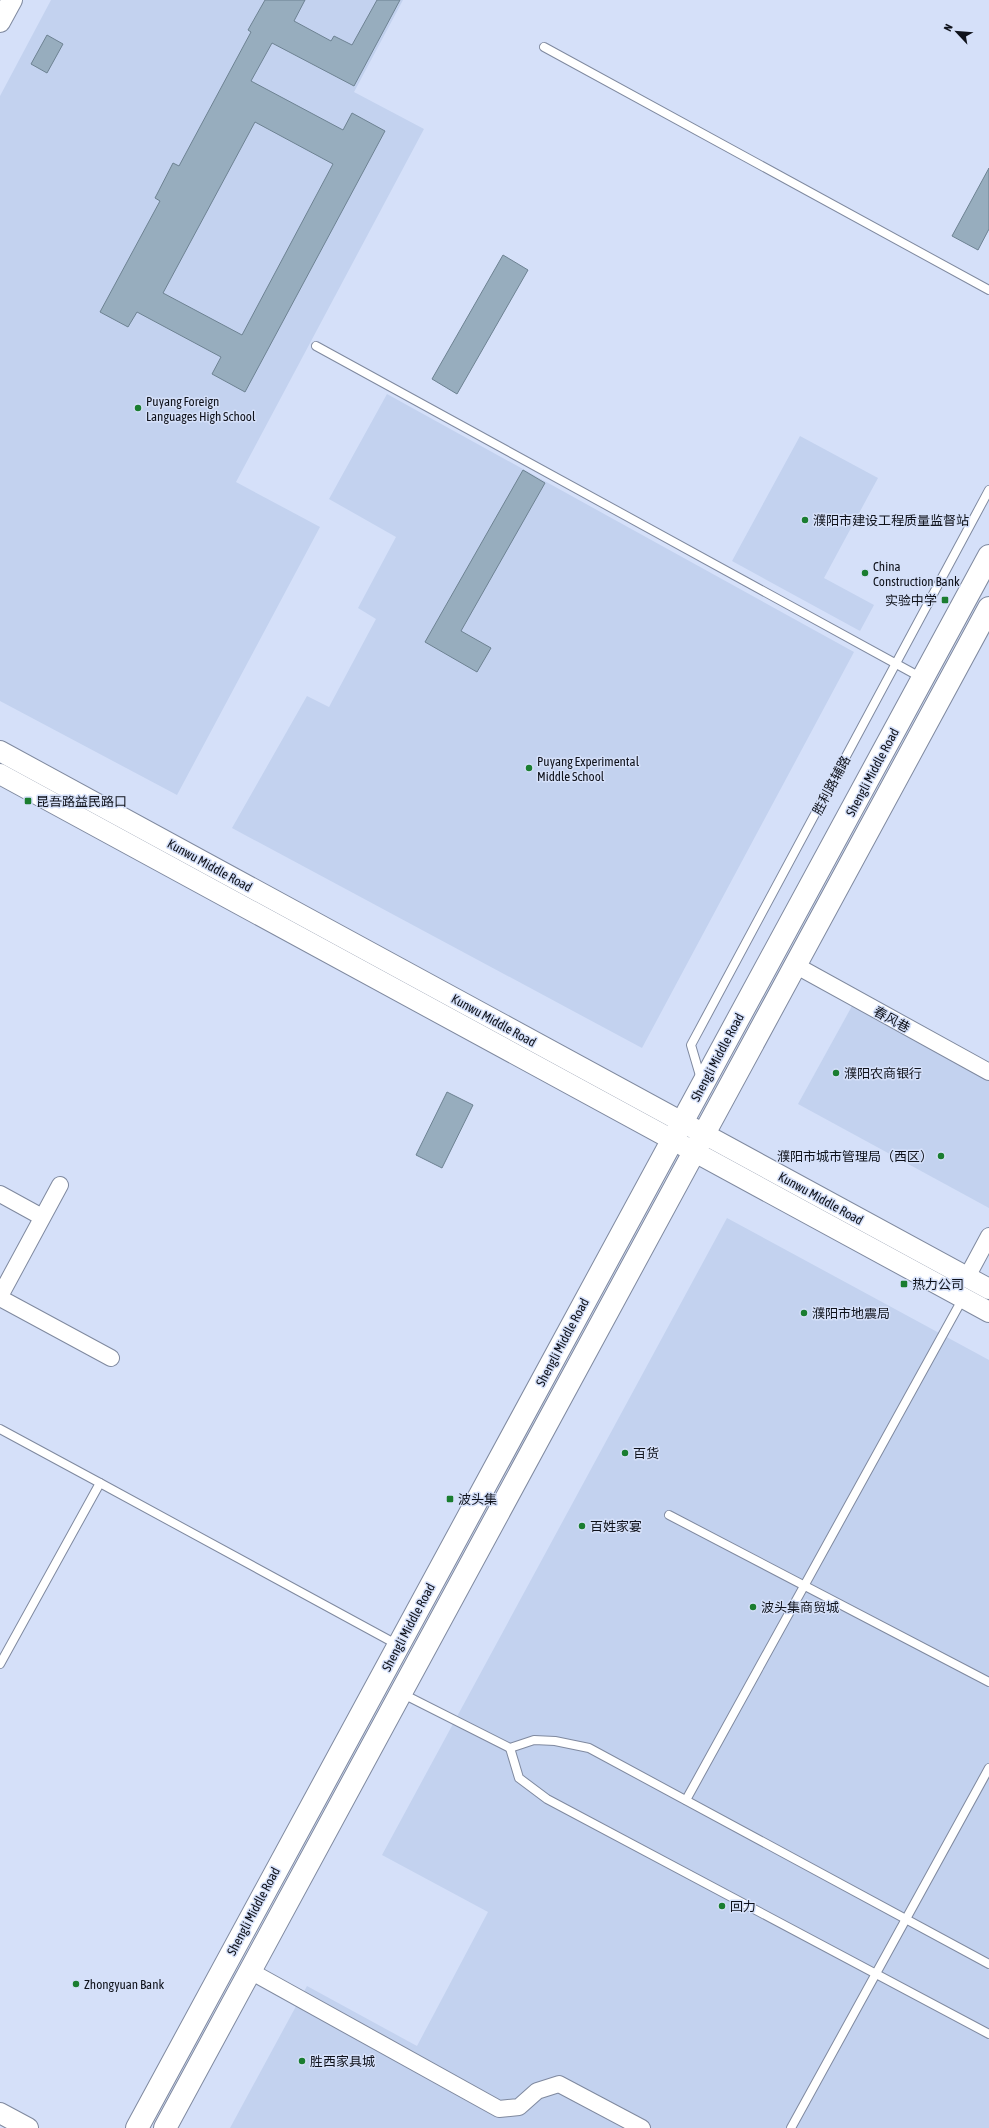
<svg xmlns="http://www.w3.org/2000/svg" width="989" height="2128" font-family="'Asap Condensed','Noto Sans SC',sans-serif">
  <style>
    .built { fill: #c3d2ef }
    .building { fill: #97adbe; stroke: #6d8292; fill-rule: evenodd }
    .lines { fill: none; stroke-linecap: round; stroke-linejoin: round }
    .service-casing { stroke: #7f899f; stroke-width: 10 }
    .minor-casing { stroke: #7f899f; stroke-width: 18 }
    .tertiary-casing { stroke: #7f899f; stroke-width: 22 }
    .secondary-casing { stroke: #7f899f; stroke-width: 24 }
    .service { stroke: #fff; stroke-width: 8 }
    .minor { stroke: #fff; stroke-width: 16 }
    .tertiary { stroke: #fff; stroke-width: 20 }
    .secondary { stroke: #fff; stroke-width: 22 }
    .poi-dot { fill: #1a7d30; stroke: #d5e0f9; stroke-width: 1.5 }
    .labels { text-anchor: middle; stroke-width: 3; stroke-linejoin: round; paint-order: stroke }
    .poi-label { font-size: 13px; fill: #0f121b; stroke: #d5e0f9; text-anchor: start }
    .street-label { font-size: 13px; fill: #0f121b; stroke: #d5e0f9 }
  </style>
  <rect width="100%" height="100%" fill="#d5e0f9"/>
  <g class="built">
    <path d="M51 0H403L354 92 424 129 236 482 320 527 177 795 0 701V96Z"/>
    <path d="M387 394 854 652 642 1048 232 828 307 696 329 707 376 619 358 608 396 537 329 499Z"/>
    <path d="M800 436 878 478 824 578 874 605 860 631 732 561Z"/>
    <path d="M852 1006 989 1080V1208L798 1104Z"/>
    <path d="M727 1218 989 1360V2128H230L307 1986 417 2046 488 1912 382 1855Z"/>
  </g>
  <g class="building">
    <path d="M265 0H305L294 21 331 41 334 36 352 45 377 0H400L354 86 272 43 251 81 343 130 352 113 385 131 245 392 212 374 221 357 137 312 128 327 100 312 160 201 155 198 173 163 179 166 251 32 248 30ZM255 122 333 164 242 335 163 293Z"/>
    <path d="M47 35 63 44 47 73 31 64Z"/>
    <path d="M989 168V229L978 250 952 236Z"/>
    <path d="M503 255 528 270 457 394 432 379Z"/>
    <path d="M523 470 545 483 461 631 491 648 477 672 425 642Z"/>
    <path d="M447 1092 473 1105 442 1168 416 1155Z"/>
  </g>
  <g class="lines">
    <g class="service-casing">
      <g id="service">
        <path d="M544 47 989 290"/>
        <path d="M316 346 922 678"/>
        <path d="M701 1079 691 1045 989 490"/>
        <path d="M0 1429 100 1483"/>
        <path d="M669 1515 989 1682"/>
        <path d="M0 1664 100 1483 398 1645"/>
        <path d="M401 1693 510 1748 534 1740 555 1741 589 1748 989 1964"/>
        <path d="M510 1748 519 1778 547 1799 989 2034"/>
        <path d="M686 1800 963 1298"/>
        <path d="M791 2128 989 1768"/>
      </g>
    </g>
    <g class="minor-casing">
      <g id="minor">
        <path d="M795 965 989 1072"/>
        <path d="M0 1194 42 1217"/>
        <path d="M967 1277 989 1236"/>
        <path d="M0 1296 60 1185"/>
        <path d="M0 1298 111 1358"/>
        <path d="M250 1971 499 2109 519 2107 537 2091 559 2084 642 2128"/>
      </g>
    </g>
    <g class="tertiary-casing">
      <g id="tertiary">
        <path d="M0 22 12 0"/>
        <path d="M0 751 989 1289"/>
        <path d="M0 774 989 1312"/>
        <path d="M0 2113 28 2128"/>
      </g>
    </g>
    <g class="secondary-casing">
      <g id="secondary">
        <path d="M137 2128 989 556"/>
        <path d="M165 2128 989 608"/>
      </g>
    </g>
    <use href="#service" class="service"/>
    <use href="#minor" class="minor"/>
    <use href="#tertiary" class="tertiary"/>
    <use href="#secondary" class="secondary"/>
  </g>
  <g class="poi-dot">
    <circle cx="138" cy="408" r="4"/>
    <circle cx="805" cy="520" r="4"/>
    <circle cx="865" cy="573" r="4"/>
    <rect x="941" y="596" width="8" height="8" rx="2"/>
    <circle cx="529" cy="768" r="4"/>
    <rect x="24" y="797" width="8" height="8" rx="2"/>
    <circle cx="836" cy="1073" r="4"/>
    <circle cx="941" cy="1156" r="4"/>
    <rect x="900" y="1280" width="8" height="8" rx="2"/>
    <circle cx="804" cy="1313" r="4"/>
    <circle cx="625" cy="1453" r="4"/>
    <rect x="446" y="1495" width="8" height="8" rx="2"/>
    <circle cx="582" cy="1526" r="4"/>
    <circle cx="753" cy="1607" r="4"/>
    <circle cx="722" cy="1906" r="4"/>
    <circle cx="76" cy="1984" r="4"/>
    <circle cx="302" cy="2061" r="4"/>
  </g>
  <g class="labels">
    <g class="poi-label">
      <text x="146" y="406">Puyang Foreign<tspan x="146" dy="15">Languages High School</tspan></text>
      <text x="813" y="525">濮阳市建设工程质量监督站</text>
      <text x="873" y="571">China<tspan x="873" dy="15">Construction Bank</tspan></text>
      <text x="937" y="605" text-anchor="end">实验中学</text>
      <text x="537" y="766">Puyang Experimental<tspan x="537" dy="15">Middle School</tspan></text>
      <text x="36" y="806">昆吾路益民路口</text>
      <text x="844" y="1078">濮阳农商银行</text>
      <text x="933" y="1161" text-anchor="end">濮阳市城市管理局（西区）</text>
      <text x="912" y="1289">热力公司</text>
      <text x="812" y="1318">濮阳市地震局</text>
      <text x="633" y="1458">百货</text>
      <text x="458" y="1504">波头集</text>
      <text x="590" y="1531">百姓家宴</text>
      <text x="761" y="1612">波头集商贸城</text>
      <text x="730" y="1911">回力</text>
      <text x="84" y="1989">Zhongyuan Bank</text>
      <text x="310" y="2066">胜西家具城</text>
    </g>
    <g class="street-label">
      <text transform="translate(872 772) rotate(-62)" y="5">Shengli Middle Road</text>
      <text transform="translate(831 785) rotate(-62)" y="5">胜利路辅路</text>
      <text transform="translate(210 865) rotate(29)" y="5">Kunwu Middle Road</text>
      <text transform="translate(892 1019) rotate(29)" y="5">春风巷</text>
      <text transform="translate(494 1020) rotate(29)" y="5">Kunwu Middle Road</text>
      <text transform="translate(717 1057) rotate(-62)" y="5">Shengli Middle Road</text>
      <text transform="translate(821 1198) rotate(29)" y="5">Kunwu Middle Road</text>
      <text transform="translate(562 1342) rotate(-62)" y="5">Shengli Middle Road</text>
      <text transform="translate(408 1627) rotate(-62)" y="5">Shengli Middle Road</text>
      <text transform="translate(253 1911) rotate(-62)" y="5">Shengli Middle Road</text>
    </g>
  </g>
  <g transform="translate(957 32) rotate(296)" stroke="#d5e0f9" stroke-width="3" paint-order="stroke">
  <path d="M0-3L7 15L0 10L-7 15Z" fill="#0f121b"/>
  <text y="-6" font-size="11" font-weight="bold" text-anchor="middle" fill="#0f121b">N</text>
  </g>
</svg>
